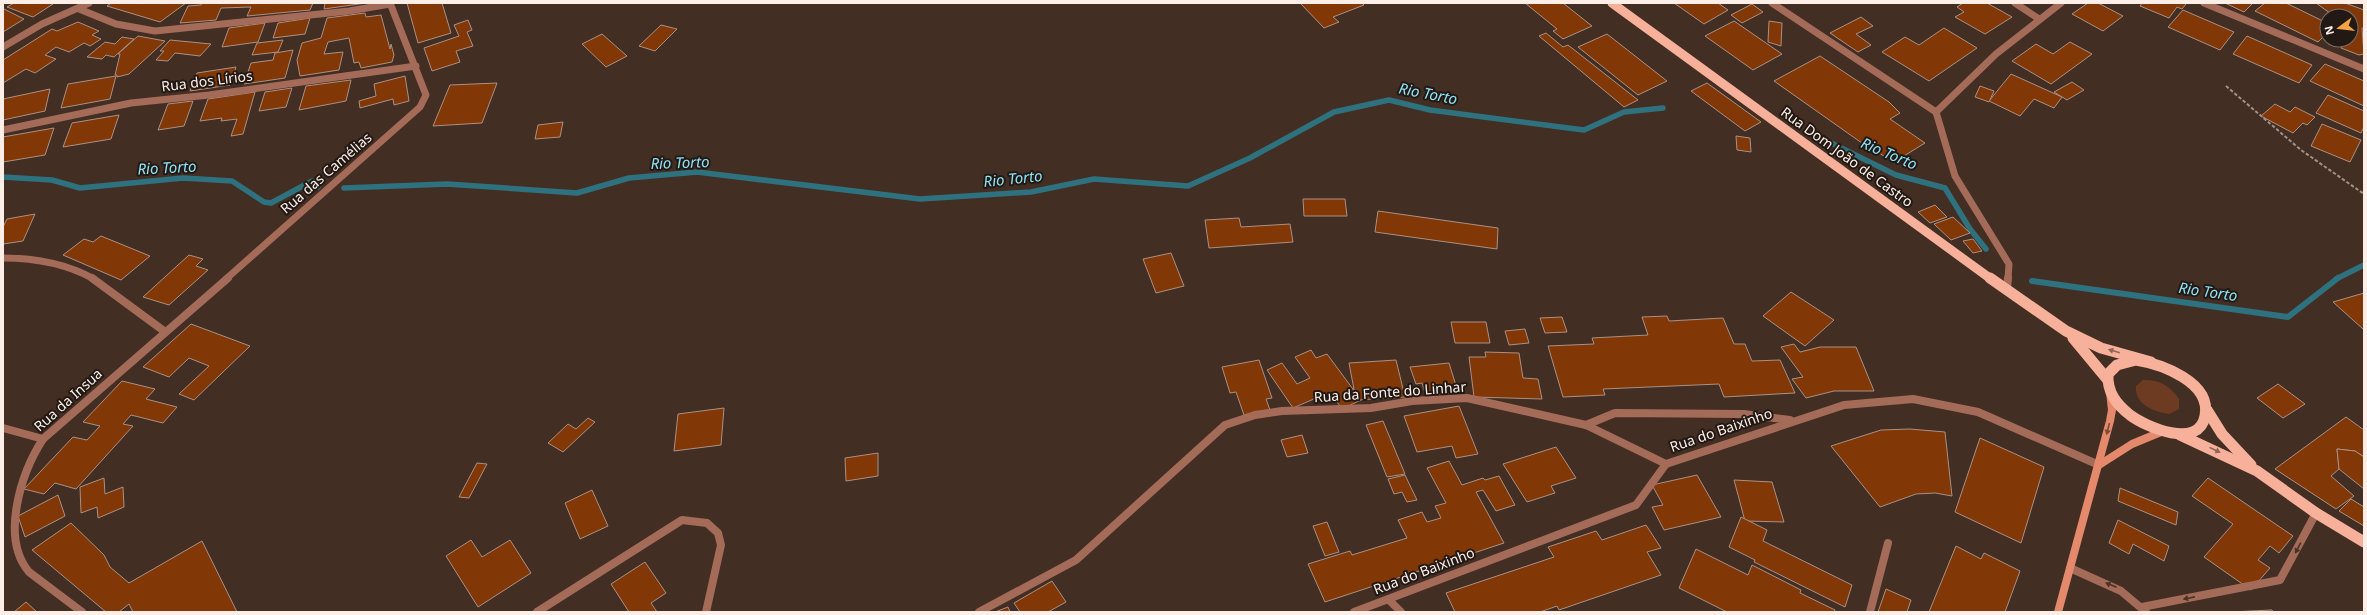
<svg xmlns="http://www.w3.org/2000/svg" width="2367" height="615" font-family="'Noto Sans',sans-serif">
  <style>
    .green { fill: #6c3b21 }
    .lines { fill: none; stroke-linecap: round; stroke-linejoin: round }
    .stream-far1 { stroke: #2f727f; stroke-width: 5.5 }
    .stream { stroke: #2f727f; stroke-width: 6 }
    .building { fill: #823806; stroke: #aa9084 }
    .path { stroke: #a39189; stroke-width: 2; stroke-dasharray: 3.5 2; stroke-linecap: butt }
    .service { stroke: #a56b59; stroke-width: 8 }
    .minor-far1 { stroke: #a56b59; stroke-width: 7 }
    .minor { stroke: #a56b59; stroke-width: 8 }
    .secondary { stroke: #e4896c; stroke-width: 8 }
    .primary-far1 { stroke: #f7b099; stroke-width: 9 }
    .primary { stroke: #f7b099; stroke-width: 11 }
    .oneway { fill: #8d6456 }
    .oneway2 { fill: #7a4b3c }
    .oneway3 { fill: #4a3229 }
    .labels { text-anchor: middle; stroke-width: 4; stroke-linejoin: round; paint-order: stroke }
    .street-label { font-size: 14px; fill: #fdefe8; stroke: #231914 }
    .water-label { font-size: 15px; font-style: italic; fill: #8de4f7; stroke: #231914 }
  </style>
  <rect width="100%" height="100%" fill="#432e24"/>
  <path class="green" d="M2143 380C2158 379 2171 386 2179 399V409L2169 414C2154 412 2134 404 2136 386Z"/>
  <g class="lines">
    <g class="stream-far1">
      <path d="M1823 139 1896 175 1945 188 1970 229 1986 249"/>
      <path d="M3 177 52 180 80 188 183 178 232 181 264 202 271 203 312 181 318 187"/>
      <path d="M344 188 447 184 577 193 629 178 697 172 920 199 1031 192 1094 179 1188 186 1250 158 1334 112 1389 100 1430 110 1584 130 1624 112 1663 108"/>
      <path d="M2336 279 2364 265"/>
    </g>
    <path class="stream" d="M2032 281 2288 317 2338 278"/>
  </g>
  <g class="building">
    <path d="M14 3H49L53 4 33 17 7 7Z"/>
    <path d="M111 3H186L160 22 107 6Z"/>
    <path d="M202 3H313L310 10 247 16 251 7 221 8 216 20 180 23 188 6 201 5Z"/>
    <path d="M325 3H366L324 9Z"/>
    <path d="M407 3H442L451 33 418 43Z"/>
    <path d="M1300 3H1362L1364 5 1333 17 1339 22 1324 28Z"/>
    <path d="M1525 3H1563L1592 26 1563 39 1553 31 1557 29Z"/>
    <path d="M1674 3H1718L1728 10 1704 24Z"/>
    <path d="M1963 3H1987L2012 17 1985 34 1955 17 1964 12 1957 7Z"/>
    <path d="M2088 3H2098L2123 16 2103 31 2072 14Z"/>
    <path d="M2142 3H2184L2186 4 2182 9 2177 7 2169 18 2140 6Z"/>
    <path d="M2225 3H2253L2244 12Z"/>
    <path d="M2265 3H2286L2327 23V33L2318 42 2255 11Z"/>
    <path d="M2316 3H2345L2364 10V28H2362L2364 54 2359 55 2341 48 2343 42 2340 40H2351V16H2334Z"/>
    <path d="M1752 4 1763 12 1742 23 1731 15Z"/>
    <path d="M4 9 24 19 3 32V10Z"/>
    <path d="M2183 10 2234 32 2220 50 2168 27Z"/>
    <path d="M365 13 366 17 381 15 390 49 391 44 394 55 392 62 361 68 359 62 354 63 349 38 328 42 324 54 343 52 339 70 300 76 297 60 302 43 321 38 327 18Z"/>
    <path d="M1861 17 1873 26 1856 34 1871 45 1858 52 1830 33Z"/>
    <path d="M310 18 305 34 273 38 278 23Z"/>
    <path d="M468 20 472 30 467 32 473 46 456 51 460 62 432 71 424 48 459 36 454 25Z"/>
    <path d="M1734 21 1782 54 1753 70 1705 36Z"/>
    <path d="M1769 21 1782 23 1781 46 1768 42Z"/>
    <path d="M78 22 99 31 92 35 101 39 90 46 84 43 69 52 56 47 45 55 56 59 35 73 26 69 3 83V60L52 29 57 31Z"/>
    <path d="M265 23 258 42 222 47 229 28Z"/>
    <path d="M661 25 677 29 655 51 639 46Z"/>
    <path d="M1944 28 1977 48 1929 81 1882 52 1905 37 1919 45Z"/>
    <path d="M1546 33 1563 47 1568 45 1638 100 1624 107 1539 36Z"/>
    <path d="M602 34 627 56 606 67 582 44Z"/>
    <path d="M1607 34 1667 81 1638 95 1578 47Z"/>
    <path d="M138 36 165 41 129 74 117 77V75H115L120 54H118Z"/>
    <path d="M2247 36 2312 65 2299 83 2233 54Z"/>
    <path d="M122 37 134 39 114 57 106 55 102 59 87 57 105 42 115 44Z"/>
    <path d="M170 40 211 44 200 56 175 53 168 61 156 60 164 51H160Z"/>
    <path d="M283 40 278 52 252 55 257 43Z"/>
    <path d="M2070 42 2092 54 2051 84 2012 61 2036 44 2053 54Z"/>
    <path d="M293 50 285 78 244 84 251 63 273 60 275 53Z"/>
    <path d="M1820 56 1889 102 1900 113 1890 119 1925 143 1899 159 1895 156 1888 159 1878 152 1876 153 1774 81Z"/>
    <path d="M2325 64 2364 81V106L2310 81Z"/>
    <path d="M236 67 230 85 190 91 197 73Z"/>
    <path d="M2011 74 2062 97 2054 108 2034 99 2020 116 1989 101Z"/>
    <path d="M116 76 110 99 61 108 68 84Z"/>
    <path d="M405 76 409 101 394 105 393 99 360 108 359 101 376 96 374 84Z"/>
    <path d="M351 80 346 101 299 110 306 86Z"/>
    <path d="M2072 82 2084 90 2067 100 2054 92Z"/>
    <path d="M497 83 482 123 433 126 450 85Z"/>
    <path d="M1707 83 1761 122 1745 131 1691 91Z"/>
    <path d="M1980 86 1994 91 1989 102 1975 97Z"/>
    <path d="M292 88 286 107 259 111 265 92Z"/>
    <path d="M50 89 45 111 3 120V99Z"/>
    <path d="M255 92 243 134 231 136 237 119 221 121 222 118 200 121 208 99Z"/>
    <path d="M2328 95 2364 111V127L2361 133 2316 113Z"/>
    <path d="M193 101 184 126 158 130 168 104Z"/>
    <path d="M2275 104 2290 112 2295 107 2315 117 2307 125 2303 123 2293 133 2261 116Z"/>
    <path d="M119 115 111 139 63 147 72 123Z"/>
    <path d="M563 122 560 137 535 139 538 125Z"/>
    <path d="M2322 124 2361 140 2350 162 2311 146Z"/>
    <path d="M54 128 45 155 3 162V137Z"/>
    <path d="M1736 136 1750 138 1751 152 1737 150Z"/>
    <path d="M1303 199H1345L1347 216H1304Z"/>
    <path d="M1935 205 1947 217 1930 223 1918 212Z"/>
    <path d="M1378 211 1498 228 1497 249 1375 232Z"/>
    <path d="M35 214 23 241 3 244V227L7 219Z"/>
    <path d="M1953 217 1970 233 1951 240 1934 224Z"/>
    <path d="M1239 218 1241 227 1290 224 1293 242 1209 248 1205 220Z"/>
    <path d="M101 236 150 256 121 280 63 255 84 239 93 242Z"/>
    <path d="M1973 239 1982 251 1973 253 1963 241Z"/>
    <path d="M1171 253 1184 286 1156 293 1143 259Z"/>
    <path d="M189 255 203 259 196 266 208 270 169 305 143 297Z"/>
    <path d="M1791 292 1834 320 1805 346 1763 316Z"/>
    <path d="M2364 293V329H2363L2333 302Z"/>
    <path d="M1667 316 1669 321 1723 318 1734 344H1745L1752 361 1780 360 1795 393 1724 397 1719 384 1603 389 1605 395 1563 397 1548 346 1594 344 1592 338 1648 335 1642 317Z"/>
    <path d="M1562 317 1567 332 1545 333 1540 318Z"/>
    <path d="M1451 322H1486L1490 343H1455Z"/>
    <path d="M191 324 250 346 194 400 179 394 209 366 189 358 169 377 143 367Z"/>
    <path d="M1525 329 1529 343 1509 345 1505 331Z"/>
    <path d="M1794 344 1800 352 1820 347H1856L1874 391H1834L1806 398 1792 379 1803 377 1781 347Z"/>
    <path d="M1311 350 1316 358 1327 354 1361 400 1342 409 1330 392 1293 408 1267 370 1282 363 1297 384 1310 378 1295 357Z"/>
    <path d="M1485 352 1519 353 1523 378 1538 379 1542 399 1474 397 1469 357H1486Z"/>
    <path d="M1259 360 1272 398 1266 399 1270 410 1244 415 1236 392 1230 393 1222 367Z"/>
    <path d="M1396 360 1405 397 1356 400 1349 363Z"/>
    <path d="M1449 363 1458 392 1426 396 1422 383 1416 384 1410 367Z"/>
    <path d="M122 381 155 389 146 399 177 407 163 423 131 415 123 424 133 426 76 489 55 483 44 494 24 489 73 437 87 440 100 426 83 422Z"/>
    <path d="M2278 384 2305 404 2283 418 2257 398Z"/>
    <path d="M1459 406 1478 454 1456 458 1452 446 1417 452 1404 416Z"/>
    <path d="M724 408 721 445 674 451 678 414Z"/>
    <path d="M2346 417 2364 430V457L2355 451 2337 449 2339 469 2331 476 2354 496 2336 509 2275 469Z"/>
    <path d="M588 418 595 422 563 452 548 443 568 424 576 429Z"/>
    <path d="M1383 421 1405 474 1387 477 1366 425Z"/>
    <path d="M1910 429 1945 432 1952 496 1935 493 1916 494 1880 507 1831 446 1881 430Z"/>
    <path d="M1302 435 1308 453 1287 457 1281 440Z"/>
    <path d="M1980 438 2044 467 2021 543 1955 512Z"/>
    <path d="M1556 447 1576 478 1551 486 1555 493 1527 502 1503 464Z"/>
    <path d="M2337 449 2355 451 2364 457V489L2339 469Z"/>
    <path d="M878 453V476L846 481 845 458Z"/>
    <path d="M1449 461 1462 485 1483 478 1485 480 1499 476 1515 505 1496 511 1483 490 1476 492 1504 543 1325 602 1308 564 1350 551 1352 555 1407 538 1398 520 1422 512 1427 522 1441 518 1435 506 1446 503 1427 468Z"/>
    <path d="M477 463 487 464 469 498 459 497Z"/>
    <path d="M1405 475 1417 500 1407 502 1402 492 1394 494 1388 479Z"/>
    <path d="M1697 475 1721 517 1664 530 1652 507 1663 505 1652 485Z"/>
    <path d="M104 478 105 494 123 487 124 507 98 518 97 507 81 513 80 487Z"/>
    <path d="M2208 478 2293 536 2279 553 2270 546 2258 560 2270 568 2251 590 2204 557 2233 524 2192 496Z"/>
    <path d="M1734 480 1772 482 1784 522 1745 521Z"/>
    <path d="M2120 488 2178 512 2176 525 2118 501Z"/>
    <path d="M592 490 608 526 580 539 565 503Z"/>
    <path d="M58 495 65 516 25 537 18 516Z"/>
    <path d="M2351 499 2364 507V526L2339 511Z"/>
    <path d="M1741 517 1767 530 1763 541 1852 585 1845 607 1754 562 1755 560 1729 547Z"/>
    <path d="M2118 520 2169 546 2164 561 2133 544 2129 554 2109 543Z"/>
    <path d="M1327 522 1339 552 1325 556 1313 526Z"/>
    <path d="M71 523 104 555 110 567 129 583 202 541 237 612H133L129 604 119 612H106L32 550Z"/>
    <path d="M1646 525 1661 548 1647 552 1661 575 1559 610 1557 606 1540 612H1455L1446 593 1554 557 1548 547 1596 531 1602 540Z"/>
    <path d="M471 540 482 557 510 540 531 573 478 607 446 556Z"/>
    <path d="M1956 546 1981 559 1984 553 2020 571 2005 612H1929Z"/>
    <path d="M1696 549 1748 575 1752 565 1801 590 1800 593 1835 610 1834 612H1727L1679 588Z"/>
    <path d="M645 562 666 593 651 603 657 612H629L611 584Z"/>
    <path d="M1052 581 1066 602 1048 612H1020L1014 603Z"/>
    <path d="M1886 589 1911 600 1907 612H1878Z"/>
    <path d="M26 602 37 612H14Z"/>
    <path d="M1008 607 1010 612H995Z"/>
    <path d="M2272 610 2273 612H2230Z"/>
  </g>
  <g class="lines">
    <path class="path" d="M2226 86 2301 150 2364 194"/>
    <g class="service">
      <path d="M2142 607 2280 580 2316 513"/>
      <path d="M1870 612 1888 543"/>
    </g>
    <g class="minor-far1">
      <path d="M1772 3 1936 112"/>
      <path d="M2015 3 2039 19"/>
      <path d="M2204 3 2364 69"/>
      <path d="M79 9 116 24 155 31 349 11 390 4"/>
      <path d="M3 47 42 24 89 3"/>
      <path d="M3 130 131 103 209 95 416 66"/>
      <path d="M3 258C33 258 67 264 94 279"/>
      <path d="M226 279 420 107 426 95 390 3"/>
      <path d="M2008 279 2009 264 1955 176 1936 112 1996 54 2061 3"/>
    </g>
    <g class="minor">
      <path d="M92 278 164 331"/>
      <path d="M2007 288 2008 278"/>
      <path d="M1586 425 1615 413 1744 414 1790 420"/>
      <path d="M3 428 43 439"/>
      <path d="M2070 568 2121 591 2146 612"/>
      <path d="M1389 600 1401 612"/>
      <path d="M82 612 29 572C0 538 21 473 43 439L228 278"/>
      <path d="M537 612 682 520 707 523 718 533 721 545 706 612"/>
      <path d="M979 612 1076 560 1225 425 1255 415 1282 411 1371 408 1412 401 1467 398 1586 425 1666 464"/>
      <path d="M1354 612 1636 505 1666 464 1844 405 1913 399 1978 412 2099 465"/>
    </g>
    <g class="secondary">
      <path d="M2099 465 2132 444 2161 432"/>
      <path d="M2058 612 2110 421 2112 410 2110 392"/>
    </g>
    <path class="primary-far1" d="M1612 3 1991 279"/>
    <g class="primary">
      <path d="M1990 278 2066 331 2101 348 2151 362"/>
      <path d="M2073 338 2107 379"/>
      <path d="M2136 360C2161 364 2212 382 2205 416 2199 450 2146 427 2130 415 2116 404 2107 392 2108 374L2117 365Z"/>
      <path d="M2207 410 2222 434 2251 465"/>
      <path d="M2180 435 2257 471 2316 513 2364 542"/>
    </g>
  </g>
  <defs><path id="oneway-solid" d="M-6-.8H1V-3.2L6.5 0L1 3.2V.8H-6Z"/></defs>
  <g class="oneway">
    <use href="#oneway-solid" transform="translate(2114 351) rotate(-164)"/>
    <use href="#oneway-solid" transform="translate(2215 450) rotate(26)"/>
  </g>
  <use class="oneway2" href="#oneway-solid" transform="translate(2108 429) rotate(104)"/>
  <g class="oneway3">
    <use href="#oneway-solid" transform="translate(2298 548) rotate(118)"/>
    <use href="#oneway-solid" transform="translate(2111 585) rotate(-157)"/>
    <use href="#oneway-solid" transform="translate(2189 598) rotate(169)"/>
  </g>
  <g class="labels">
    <g class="street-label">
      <text transform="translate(207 81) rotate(-7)" y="5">Rua dos Lírios</text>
      <text transform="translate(1847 157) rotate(36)" y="5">Rua Dom João de Castro</text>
      <text transform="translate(326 173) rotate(-41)" y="5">Rua das Camélias</text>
      <text transform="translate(1390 392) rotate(-4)" y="5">Rua da Fonte do Linhar</text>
      <text transform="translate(68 400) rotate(-42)" y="5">Rua da Insua</text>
      <text transform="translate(1721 430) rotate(-19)" y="5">Rua do Baixinho</text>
      <text transform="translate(1424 571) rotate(-21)" y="5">Rua do Baixinho</text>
    </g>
    <g class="water-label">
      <text transform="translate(1428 94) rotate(11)" y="5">Rio Torto</text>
      <text transform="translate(1889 154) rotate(23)" y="5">Rio Torto</text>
      <text transform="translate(680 163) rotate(-2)" y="5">Rio Torto</text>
      <text transform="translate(167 168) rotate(-3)" y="5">Rio Torto</text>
      <text transform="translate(1013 179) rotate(-6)" y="5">Rio Torto</text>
      <text transform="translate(2208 292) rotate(8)" y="5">Rio Torto</text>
    </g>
  </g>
  <rect width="2367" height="615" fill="none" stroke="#fdefe8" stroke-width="8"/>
  <g transform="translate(2339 28) rotate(255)"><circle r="19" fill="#231914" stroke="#7a6f69"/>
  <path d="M0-3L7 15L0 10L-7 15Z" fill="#f3a443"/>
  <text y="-6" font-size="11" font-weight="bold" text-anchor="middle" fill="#fdefe8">N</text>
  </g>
</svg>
